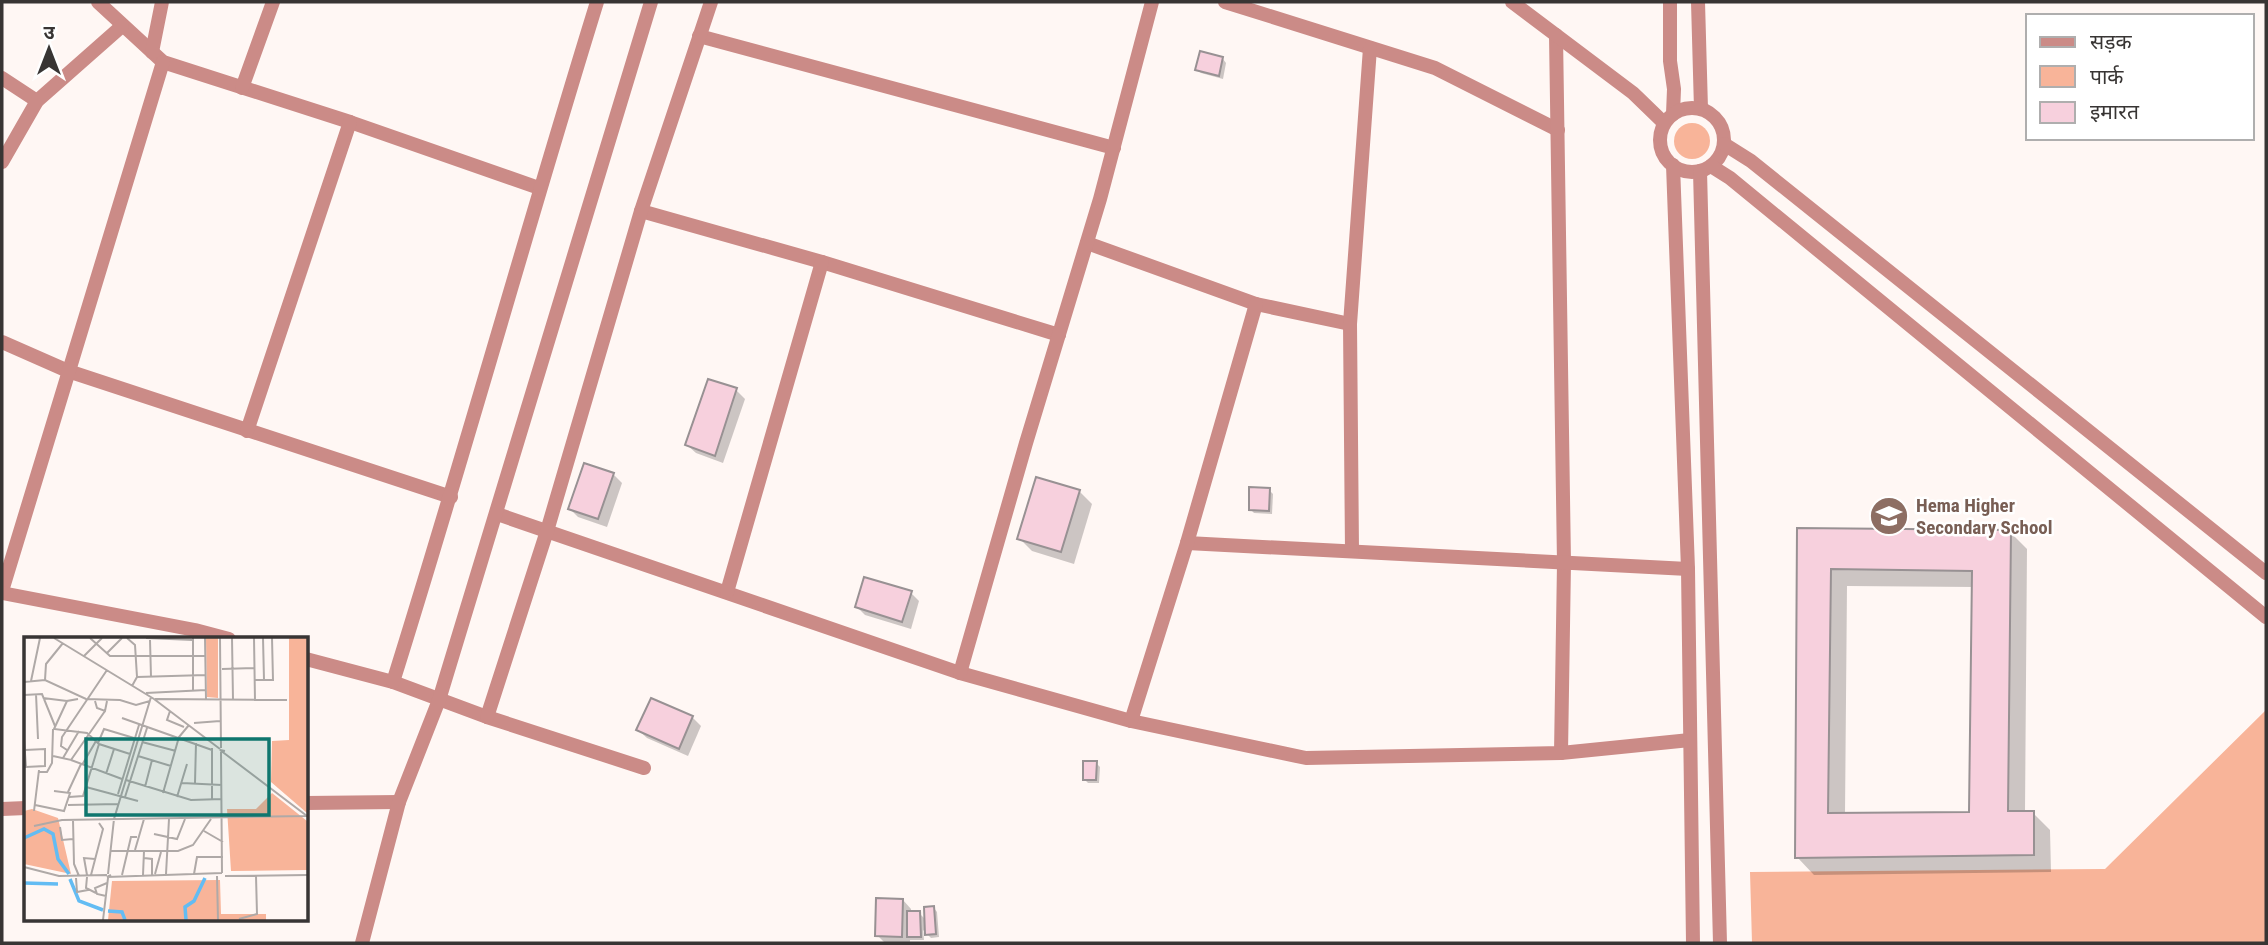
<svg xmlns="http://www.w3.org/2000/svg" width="2268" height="945" font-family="'Roboto Condensed','Noto Sans Devanagari',sans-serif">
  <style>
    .green { fill: #f8b499 }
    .shadow { fill: #0003; fill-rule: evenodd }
    .building { fill: #f7d0dd; stroke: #989193; stroke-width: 2; fill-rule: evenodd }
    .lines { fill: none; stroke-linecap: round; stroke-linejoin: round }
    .minor { stroke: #cb8b87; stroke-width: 14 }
    .tertiary { stroke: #cb8b87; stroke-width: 14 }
    .labels { text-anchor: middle; stroke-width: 5; stroke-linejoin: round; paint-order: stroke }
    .education-label { font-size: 19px; font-weight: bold; fill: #785e54; stroke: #fff; text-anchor: start }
    .inset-river { fill: none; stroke: #63bcf3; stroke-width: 3.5 }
    .inset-road { fill: none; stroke: #afa9a7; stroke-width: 2 }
    .view { fill: #0f766e; fill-opacity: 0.15; stroke: #0f766e; stroke-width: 3.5 }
    .inset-edge { fill: none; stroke: #383534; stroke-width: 3.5 }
  </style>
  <rect width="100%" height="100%" fill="#fff7f4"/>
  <g class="green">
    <circle cx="1692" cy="141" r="18"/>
    <path d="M2266 710V943H1752L1750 872 2105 869Z"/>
  </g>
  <g class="shadow">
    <path d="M1223 59 1226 63 1223 79 1201 73 1197 69Z"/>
    <path d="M736 390 745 399 723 463 696 453 687 445Z"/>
    <path d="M613 474 622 483 607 527 578 517 570 509Z"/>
    <path d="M1269 490 1273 494 1272 514 1254 513 1250 509Z"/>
    <path d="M1079 491 1092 504 1074 564 1032 551 1019 538Z"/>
    <path d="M1799 530 2010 532 2027 549 2025 813H2033L2050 830 2051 872 1814 875 1797 857ZM1847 586 1973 587 1971 814 1845 815Z"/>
    <path d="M911 593 919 601 911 629 865 615 857 607Z"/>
    <path d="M692 717 701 726 688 756 647 738 638 730Z"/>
    <path d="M1096 763 1100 767 1099 783H1088L1084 779Z"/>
    <path d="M903 900 911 909V913H919L926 920 934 908 937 912 939 937 931 938 923 930 924 940H910V943H885L877 935Z"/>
  </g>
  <g class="building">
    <path d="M1200 51 1223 57 1219 76 1195 70Z"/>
    <path d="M708 379 737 388 715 456 685 445Z"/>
    <path d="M584 463 614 473 598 519 568 509Z"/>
    <path d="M1036 477 1080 490 1061 552 1017 539Z"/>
    <path d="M1249 487 1270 488 1269 511 1249 510Z"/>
    <path d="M1797 528 2011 530 2008 811H2034V855L1795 858ZM1831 569 1972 571 1969 812 1828 813Z"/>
    <path d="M864 577 912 591 902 622 855 607Z"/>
    <path d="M651 698 693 716 679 749 636 730Z"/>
    <path d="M1083 761H1097L1096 780H1083Z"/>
    <path d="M876 898 903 899 902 937 875 936Z"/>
    <path d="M934 906 936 934 925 935 924 907Z"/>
    <path d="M907 911H920L921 937H907Z"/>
  </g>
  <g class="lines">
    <g class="minor">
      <path d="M98 2 163 62 350 122 539 188"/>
      <path d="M1225 2 1435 68 1558 130"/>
      <path d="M1556 35 1564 563 1561 753"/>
      <path d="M699 36 1114 148"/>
      <path d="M152 52 162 2"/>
      <path d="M2 78 37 101"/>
      <path d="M242 88 273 2"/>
      <path d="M2 162 37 101 122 26"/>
      <path d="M641 211 822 262 1059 335"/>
      <path d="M1087 243 1256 304 1350 324"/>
      <path d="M2 342 68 371 451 497"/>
      <path d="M247 431 350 122"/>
      <path d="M497 514 960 673 1131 721 1306 758 1561 753 1690 740"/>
      <path d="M1187 543 1688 569"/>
      <path d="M1352 551 1350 324 1370 48"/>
      <path d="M2 591 163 62"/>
      <path d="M727 592 822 262"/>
      <path d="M2 593 195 630 229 639"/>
      <path d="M306 659 393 682 487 717 644 768"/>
      <path d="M960 673 1026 443 1100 199 1152 2"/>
      <path d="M393 682C464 456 527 228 597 2"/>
      <path d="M487 717 547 531 641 211 711 2"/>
      <path d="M1131 721 1187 543 1256 304"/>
      <path d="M306 803 399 802"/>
      <path d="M2 809 26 808"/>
      <path d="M362 943 399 802 439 700 651 2"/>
    </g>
    <g class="tertiary">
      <path d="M1512 2 1633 93 1664 123"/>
      <path d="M1670 2V61L1674 89 1673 114"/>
      <path d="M1698 2 1701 109"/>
      <circle cx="1692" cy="140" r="32"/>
      <path d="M1724 144 1751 161 2266 573"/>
      <path d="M1673 165 1688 569 1693 943"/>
      <path d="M1711 166 1730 178 2266 617"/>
      <path d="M1700 171 1720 943"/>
    </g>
  </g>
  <defs>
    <g id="school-disc" transform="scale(2.0125)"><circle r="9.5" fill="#8d6e63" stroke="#fff"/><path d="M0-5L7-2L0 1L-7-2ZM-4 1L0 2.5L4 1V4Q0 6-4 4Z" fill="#fff"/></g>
  </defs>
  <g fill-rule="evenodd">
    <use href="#school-disc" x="1889" y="516"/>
  </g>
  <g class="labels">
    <g class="education-label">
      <text x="1916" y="512">Hema Higher<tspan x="1916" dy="22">Secondary School</tspan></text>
    </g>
  </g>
  <g transform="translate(24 637)">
    <rect width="284" height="284" fill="#fff7f4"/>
    <path d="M182 1H194V61L183 60ZM265 1H283V176L247 145 248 104 265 103ZM248 156 283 184V233L207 234 203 172H232ZM8 172 34 181 47 237 0 227V174ZM196 243 197 277H242V283H84L88 244Z" fill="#f8b499"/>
    <path class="inset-river" d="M0 201 20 192 29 197 34 222 45 237M46 242 55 264 79 273M0 246 34 247M84 274 98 275 101 283M162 283 161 270 170 264 181 241"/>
    <path class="inset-road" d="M30 1 130 62 196 112M66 1 86 19H182M103 1 111 8 113 40 108 49M122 1 169 3M181 1 182 63M196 1 197 111M208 1 209 63M230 1 231 64M239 1 240 43M126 3 127 40M83 16 98 1M60 19 78 1M198 32 230 31M113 40 182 38M21 43 22 27 39 6M230 43H249L248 1M7 44 16 1M0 45 21 43 62 62 96 63 112 68 126 64M169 53V1M122 56 182 53M12 57 14 102M0 58 18 57 31 89M19 61 43 64M54 62 43 64 30 92 63 96 75 107 106 117M131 62 263 63M71 64 73 71 81 74 83 64M146 74 143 83 160 90M98 81 188 113M170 86 196 84M0 103 2 130 21 129V112L1 113M118 105 152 114M74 106 80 92 110 101M188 111V163M43 113 37 109 38 100 83 33M201 114 196 113 283 179M197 115 198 236M29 119 47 123 81 74M114 119 147 129M39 121 55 94M47 123 98 142M58 128 72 104M15 135H23L28 126 29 92M82 137 90 112M102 143 167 163 198 162M158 146 198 148M171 146 172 106M62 150 114 164M121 150 128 123M44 155 57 127M139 156 155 100 165 88M94 157 115 88M45 160 59 159 75 107M101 160 123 91M153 160 163 127M11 168 40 174 46 156 30 154M44 168 94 167M10 174 15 133M49 183 50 227 55 239M10 189 38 183 283 179M36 190 38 203 49 202M180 194 199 205M130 197 153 202 161 182M111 213 120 182M87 214H154L169 208 187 182M120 221 128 222V238M0 230 35 239 83 238M84 237 90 182 127 60M131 237 137 215M142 237 145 182M170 237 173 220H199M63 238 60 221 71 222M67 238 79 192 75 186M87 238 83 240 198 236M98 238 107 200H113M119 238 120 214M193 239 194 283M201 239 284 238M63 240 62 251 72 256M52 241 53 255 64 253M82 259 73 257 71 251 83 246M215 282 233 277 232 239M79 283 84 241"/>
    <path class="view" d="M62 102H245V178H62Z"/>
    <rect width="284" height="284" class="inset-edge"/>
  </g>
  <rect width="2268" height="945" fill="none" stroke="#383534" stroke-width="7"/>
  <rect x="2026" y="14" width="228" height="126" fill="#ffffff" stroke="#afaeae" stroke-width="2"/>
  <rect x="2040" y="37" width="35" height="10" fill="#cb8b87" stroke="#afaeae" stroke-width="2"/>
  <text x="2090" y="49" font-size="21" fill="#383534">सड़क</text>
  <rect x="2040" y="66" width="35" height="21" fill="#f8b499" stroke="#afaeae" stroke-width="2"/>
  <text x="2090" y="84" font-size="21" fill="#383534">पार्क</text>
  <rect x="2040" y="102" width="35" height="21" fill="#f7d0dd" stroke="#afaeae" stroke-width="2"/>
  <text x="2090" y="119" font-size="21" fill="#383534">इमारत</text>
  <g transform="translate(49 49)" stroke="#ffffff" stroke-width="5" paint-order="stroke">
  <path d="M0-5L12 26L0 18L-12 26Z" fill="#383534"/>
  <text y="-10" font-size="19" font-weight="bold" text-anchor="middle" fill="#383534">उ</text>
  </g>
</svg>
